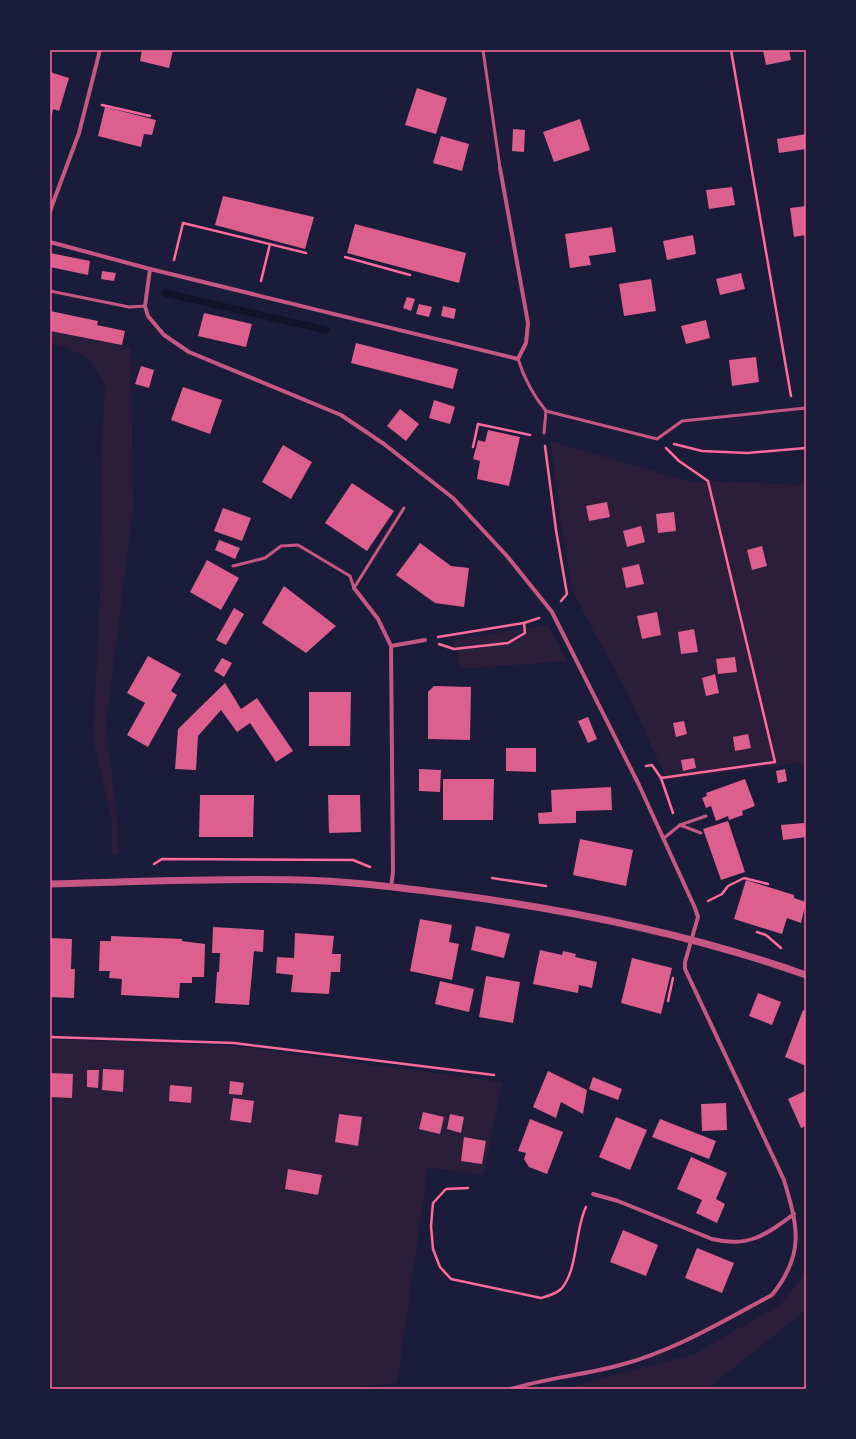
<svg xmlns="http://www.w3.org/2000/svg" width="856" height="1439" font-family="Mulish,sans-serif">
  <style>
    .green { fill: #2a1e3b }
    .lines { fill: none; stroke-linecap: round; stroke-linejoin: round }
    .stream { stroke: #12122b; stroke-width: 7 }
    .building { fill: #dd5f8e }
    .path { stroke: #ff6b9d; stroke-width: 2.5 }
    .service { stroke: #c65784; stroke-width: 3 }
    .minor { stroke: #c65784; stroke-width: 4 }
    .tertiary { stroke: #c65784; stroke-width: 7 }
    .neatline { fill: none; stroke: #ff6b9d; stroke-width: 1.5 }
  </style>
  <rect width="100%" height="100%" fill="#1b1b3a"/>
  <g class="green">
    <path d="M50 331 131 348 133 509 106 726 116 807 119 854H112V821L93 739 100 592 101 465 105 384 90 359 68 348 50 344Z"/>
    <path d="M550 441 695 483 708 481 806 485V762L667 780 628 694 573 593 562 529Z"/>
    <path d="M548 625 567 661 461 669 453 640Z"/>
    <path d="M50 1039 234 1046 502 1082 484 1175 428 1167 397 1383 331 1389H50Z"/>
    <path d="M806 1268V1310L707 1389H562L694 1354 780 1305 805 1274Z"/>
  </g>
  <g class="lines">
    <path class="stream" d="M165 293 326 330"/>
  </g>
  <g class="building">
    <path d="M142 50H173L169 68 140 61Z"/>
    <path d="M763 50H789L791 60 766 65Z"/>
    <path d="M50 72 69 78 59 111 53 109 51 120Z"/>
    <path d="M417 88 447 98 436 134 405 125Z"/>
    <path d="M105 107 156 120 152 135 144 134 141 147 98 136Z"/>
    <path d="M580 119 590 150 554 162 543 132Z"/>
    <path d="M513 129 525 130 524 152 512 151Z"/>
    <path d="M806 134V149L779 153 777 139Z"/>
    <path d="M441 136 469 144 462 171 433 163Z"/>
    <path d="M732 187 735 205 709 209 706 190Z"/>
    <path d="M223 196 314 217 305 249 215 225Z"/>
    <path d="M806 206V235L794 237 790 208Z"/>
    <path d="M355 224 466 253 459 283 347 253Z"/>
    <path d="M612 227 616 252 589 256 591 265 570 268 565 234Z"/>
    <path d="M693 235 696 254 667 260 663 241Z"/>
    <path d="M50 253 90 261 88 275 50 267Z"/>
    <path d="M102 271 116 273 114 281 101 279Z"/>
    <path d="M741 273 745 289 720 295 716 279Z"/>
    <path d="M651 279 656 311 624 316 619 284Z"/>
    <path d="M407 297 415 299 411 311 403 308Z"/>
    <path d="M419 304 432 307 429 317 416 314Z"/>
    <path d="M443 306 456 309 454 319 441 316Z"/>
    <path d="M50 311 98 321 97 325 125 331 122 345 50 331Z"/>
    <path d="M204 313 252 324 246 347 198 336Z"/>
    <path d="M706 320 710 338 686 344 681 326Z"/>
    <path d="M356 343 458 369 453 389 351 363Z"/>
    <path d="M756 357 759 382 732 386 729 360Z"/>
    <path d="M141 366 154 370 149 388 135 384Z"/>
    <path d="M183 387 222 400 210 434 171 420Z"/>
    <path d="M434 400 455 407 450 424 429 418Z"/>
    <path d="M400 409 419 424 406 441 387 426Z"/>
    <path d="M488 430 520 437 509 486 477 479 480 461 473 459 478 440 485 442Z"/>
    <path d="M283 445 312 462 291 499 262 482Z"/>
    <path d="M352 483 394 511 367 551 325 523Z"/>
    <path d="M607 502 610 517 589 521 586 506Z"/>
    <path d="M223 508 251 518 242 541 214 531Z"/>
    <path d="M674 512 676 531 658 533 656 514Z"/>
    <path d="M641 526 645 542 627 547 623 531Z"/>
    <path d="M219 540 240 548 235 559 215 550Z"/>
    <path d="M420 543 451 566 469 568 464 607 435 603 396 575Z"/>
    <path d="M762 546 767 566 752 570 747 550Z"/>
    <path d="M207 560 239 578 221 610 190 592Z"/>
    <path d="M639 564 644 584 626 588 622 568Z"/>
    <path d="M284 586 336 626 306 653 262 623Z"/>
    <path d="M234 608 244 614 226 645 216 640Z"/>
    <path d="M657 612 661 635 642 639 637 616Z"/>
    <path d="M694 629 698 652 681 654 678 632Z"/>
    <path d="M148 656 181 674 171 691 177 695 148 747 127 735 145 703 127 693Z"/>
    <path d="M735 657 737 672 718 674 716 659Z"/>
    <path d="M222 658 232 663 224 677 214 671Z"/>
    <path d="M715 674 719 693 706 696 702 678Z"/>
    <path d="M225 683 241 709 257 698 293 751 276 762 250 723 237 732 221 710 198 736 196 770 175 769 178 729Z"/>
    <path d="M434 686 471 687 470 740 428 739V692Z"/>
    <path d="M309 692H351L350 746H309Z"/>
    <path d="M588 717 597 739 588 743 578 721Z"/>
    <path d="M684 721 687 734 676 737 673 723Z"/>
    <path d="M748 734 751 748 735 751 733 737Z"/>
    <path d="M506 748H536V772L506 771Z"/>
    <path d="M694 758 696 768 683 771 681 760Z"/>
    <path d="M419 769 441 770 440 792 419 791Z"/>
    <path d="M785 769 787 781 778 783 776 771Z"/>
    <path d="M443 779H494L493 820H443Z"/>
    <path d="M745 779 755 806 742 811 743 815 729 820 728 816 716 821 711 806 706 808 702 798 707 796 706 793Z"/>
    <path d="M611 787 612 810 576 811V823L539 824 538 813 552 812 551 790Z"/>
    <path d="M200 795H254L253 837H199Z"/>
    <path d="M328 795H360L361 832 329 833Z"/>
    <path d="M728 821 745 872 721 880 703 829Z"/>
    <path d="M804 823 806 837 783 840 781 825Z"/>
    <path d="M580 839 633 850 626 886 573 875Z"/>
    <path d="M746 880 794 895V898L806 902 801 923 787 918 782 934 734 919Z"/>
    <path d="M420 919 452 925 449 942 459 944 452 980 410 971Z"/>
    <path d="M476 926 510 934 504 958 471 950Z"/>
    <path d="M213 927 264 930 263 952 254 951 249 1005 215 1003 217 972H219L220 953H212Z"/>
    <path d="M295 933 334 936 332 954H341L340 972H331L329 994 291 992 293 975 276 973 277 957 294 958Z"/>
    <path d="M111 936 182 939V941L205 944 204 977H192V983H180L179 998 121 995 122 979 109 978 110 971H99L100 941H111Z"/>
    <path d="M50 938 72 939 71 969H75L74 998 50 997Z"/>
    <path d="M540 950 562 955 563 951 576 954 575 957 597 962 592 988 579 985 578 993 533 984Z"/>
    <path d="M632 958 672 968 661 1014 621 1003Z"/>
    <path d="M486 976 520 982 513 1023 479 1017Z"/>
    <path d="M440 981 474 989 469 1012 435 1004Z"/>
    <path d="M758 993 781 1002 772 1025 749 1016Z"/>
    <path d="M803 1010 806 1011V1066L785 1057Z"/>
    <path d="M103 1069 124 1070 123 1092 102 1090Z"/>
    <path d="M87 1070H99L98 1088 87 1087Z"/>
    <path d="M548 1071 587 1090 583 1114 561 1102 556 1118 533 1107Z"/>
    <path d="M50 1073 73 1074 72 1098 50 1097Z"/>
    <path d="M593 1077 622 1089 618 1100 589 1089Z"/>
    <path d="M230 1081 244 1083 242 1095 229 1094Z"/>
    <path d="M170 1085 192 1087 191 1103 169 1101Z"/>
    <path d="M805 1091 806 1126 801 1128 788 1099Z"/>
    <path d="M233 1098 254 1101 251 1123 230 1120Z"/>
    <path d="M726 1103 727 1130 702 1131 701 1104Z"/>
    <path d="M423 1112 444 1117 440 1134 419 1129Z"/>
    <path d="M339 1114 362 1117 358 1146 335 1142Z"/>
    <path d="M450 1114 464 1117 461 1133 447 1129Z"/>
    <path d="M616 1117 647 1130 630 1170 599 1157Z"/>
    <path d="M530 1119 563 1132 547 1174 529 1167 524 1159 526 1153 518 1151Z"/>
    <path d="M660 1119 716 1141 709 1159 652 1137Z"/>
    <path d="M464 1137 486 1141 482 1164 461 1161Z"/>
    <path d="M691 1157 727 1173 716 1199 725 1204 717 1223 696 1213 702 1200 677 1189Z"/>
    <path d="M288 1169 322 1175 318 1195 285 1189Z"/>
    <path d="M623 1230 658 1245 646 1276 610 1262Z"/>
    <path d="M697 1248 734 1263 722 1293 685 1278Z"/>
  </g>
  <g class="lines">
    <g class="path">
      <path d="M731 50 791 396"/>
      <path d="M102 105 150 116"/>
      <path d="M345 257 410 275"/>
      <path d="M174 260 183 223 306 253"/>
      <path d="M261 281 270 244"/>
      <path d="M674 444 702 451 747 453 806 448"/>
      <path d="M545 446 556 530 567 594 561 601"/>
      <path d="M473 447 478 424 530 435"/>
      <path d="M666 448 679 461 708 481 775 762 661 778 673 813"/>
      <path d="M438 637 524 623 539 618"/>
      <path d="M439 644 454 649 508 643 525 633 524 623"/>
      <path d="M646 766 652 765 661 778"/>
      <path d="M154 864 162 859 353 860 370 867"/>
      <path d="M492 878 546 886"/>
      <path d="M708 901 722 894 728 886 744 878 768 884"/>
      <path d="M757 932 766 935 781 948"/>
      <path d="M668 1001 673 978"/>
      <path d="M50 1037 234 1043 494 1075"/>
      <path d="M468 1188 446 1189 433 1203 431 1226 433 1249 440 1267 451 1279 541 1298C548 1296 556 1294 561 1289 578 1271 575 1228 586 1207"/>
    </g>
    <g class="service">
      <path d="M483 50 500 168"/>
      <path d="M50 291 129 307 145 306"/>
      <path d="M518 359C524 378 533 395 546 411"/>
      <path d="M546 411 657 439 682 421 806 408"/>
      <path d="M544 433 546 411"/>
      <path d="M233 566 265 558 281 546 298 545 350 576 354 588 404 508"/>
      <path d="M680 825 701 833"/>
      <path d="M664 838 680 825 706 816"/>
    </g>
    <g class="minor">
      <path d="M50 211 79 133 100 50"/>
      <path d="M50 242 150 269 518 359 526 343 528 323 500 168"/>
      <path d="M150 269 145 306 148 316 164 335 189 352 341 415 384 444 453 498 507 556 552 612 639 785 695 908 698 917 685 962V969L784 1180C798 1227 805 1254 772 1295 723 1321 674 1351 620 1365 584 1375 546 1378 511 1389"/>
      <path d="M354 588 378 619 391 646 393 872 391 887"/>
      <path d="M391 646 425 640"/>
      <path d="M593 1194 618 1201 712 1239C748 1248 766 1235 794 1214"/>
    </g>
    <path class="tertiary" d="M50 884C133 882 217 878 300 880 350 881 400 888 450 894 571 910 691 934 806 975"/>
  </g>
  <rect width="856" height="1439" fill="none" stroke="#1b1b3a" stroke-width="102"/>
  <rect x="51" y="51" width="754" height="1337" class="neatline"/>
</svg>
